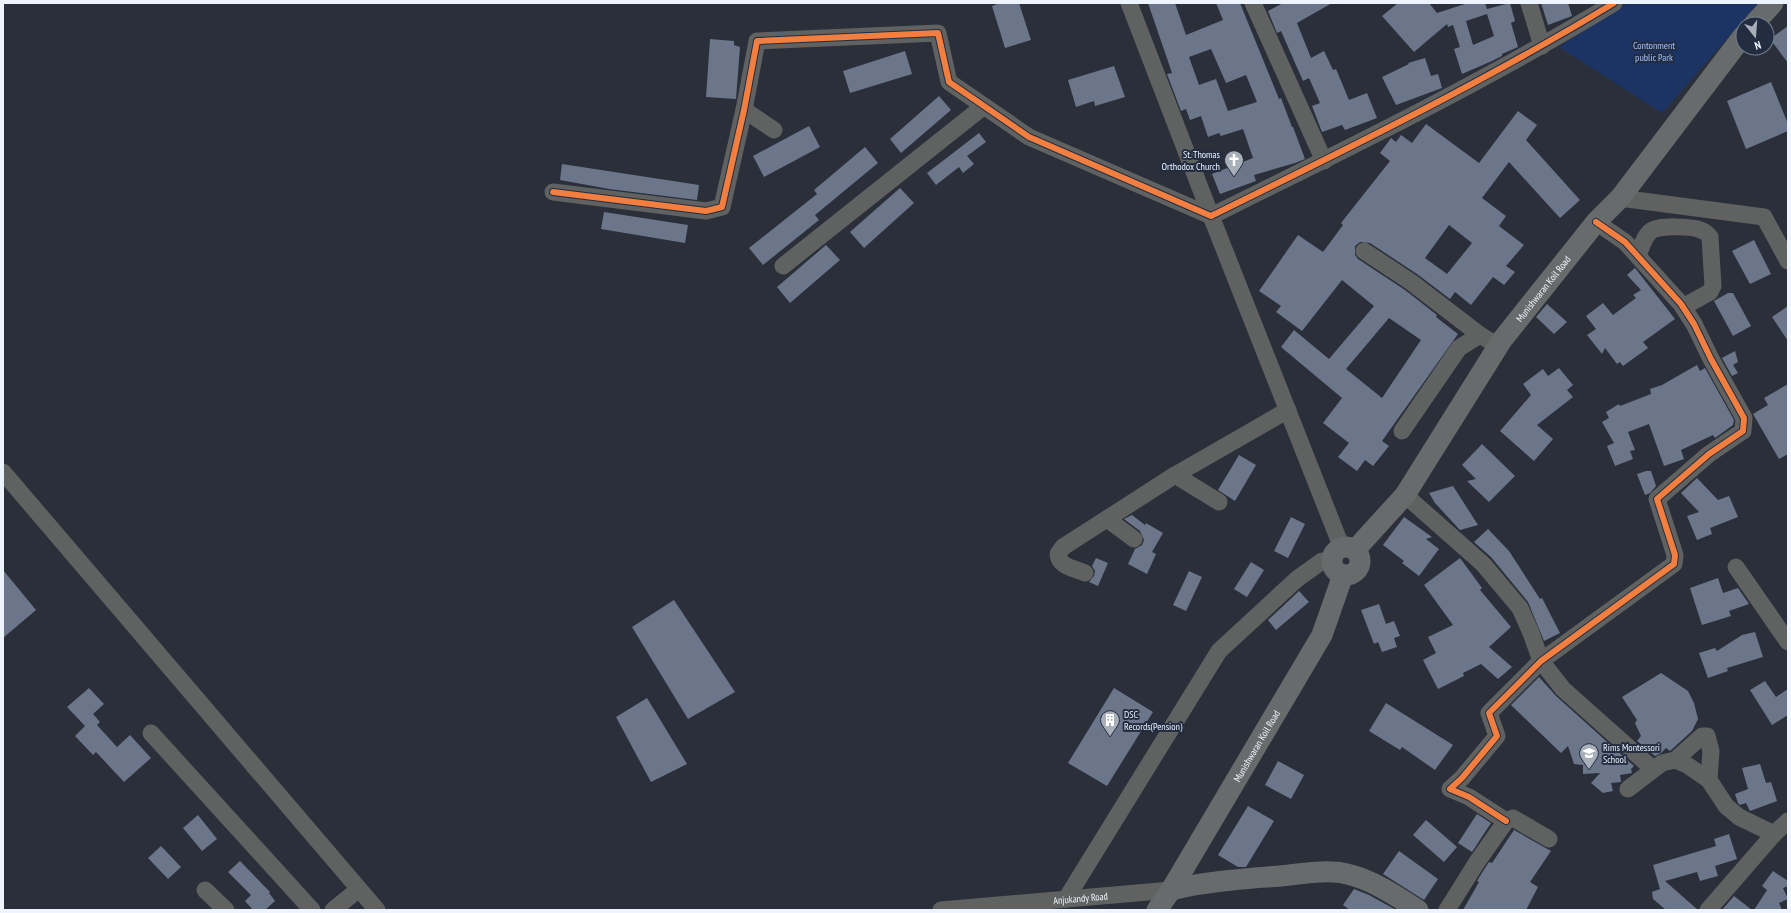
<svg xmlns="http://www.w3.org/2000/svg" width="1791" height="913" font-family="'PT Sans Narrow',sans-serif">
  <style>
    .green { fill: #1c3464 }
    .building { fill: #6b768a; fill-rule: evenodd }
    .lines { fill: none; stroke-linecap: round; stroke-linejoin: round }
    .minor { stroke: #5f6260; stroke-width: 17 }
    .major { stroke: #686b6c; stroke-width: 21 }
    .cycleway-casing { stroke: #232d41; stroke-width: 8 }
    .cycleway { stroke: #f27e40; stroke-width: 6 }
    .labels { text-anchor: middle; stroke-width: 4; stroke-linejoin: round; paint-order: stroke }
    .park-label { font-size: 10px; fill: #a1c1fc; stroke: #232d41 }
    .poi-label { font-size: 10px; fill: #eef4fe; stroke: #232d41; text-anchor: start }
    .street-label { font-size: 10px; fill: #eef4fe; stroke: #232d41 }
  </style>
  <rect width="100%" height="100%" fill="#2a2f3a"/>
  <path class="green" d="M1628 3H1758L1662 113 1559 47Z"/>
  <g class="building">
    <path d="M1000 3H1019L1031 40 1005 48 992 6Z"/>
    <path d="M1148 3H1175L1186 35 1223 20 1216 3H1240L1279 99 1281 98 1292 127H1293L1305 159 1295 163 1254 175 1256 181 1220 194 1212 174 1253 158 1243 129 1221 136 1219 133 1208 137 1201 116 1190 120 1186 109 1181 111 1167 74 1172 73ZM1211 49 1226 83 1246 75 1257 102 1228 111 1216 79 1199 85 1189 57Z"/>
    <path d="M1283 3H1332L1297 23 1311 58 1324 51 1333 70 1336 69 1349 100 1367 93 1377 118 1345 130 1342 125 1322 132 1312 106 1320 103 1309 78 1303 81 1281 31 1277 33 1268 11Z"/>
    <path d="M1398 3H1429L1437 13 1468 3H1485L1487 9 1510 3 1515 21 1511 23 1518 47 1502 54V56L1492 61 1462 74 1454 49 1460 47 1453 25 1448 27 1447 24 1414 52 1382 16ZM1487 14 1494 36 1473 45 1466 21Z"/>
    <path d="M1541 3H1568L1572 16 1548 25Z"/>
    <path d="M1788 26V63L1770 39Z"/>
    <path d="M710 39 734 41V45L740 47 736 99 706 97Z"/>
    <path d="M905 51 912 74 850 93 843 71Z"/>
    <path d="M1425 58 1431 76 1438 74 1442 88 1396 105 1382 77 1409 64 1408 63Z"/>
    <path d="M1114 66 1125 97 1095 106 1094 101 1076 107 1068 80Z"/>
    <path d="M1771 82 1788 124V131L1746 149 1727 101Z"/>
    <path d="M939 96 951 110 901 153 890 139Z"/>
    <path d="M1518 111 1537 125 1526 140 1580 200 1560 218 1509 162 1482 198 1506 216 1499 226 1524 245 1506 266 1515 272 1504 285 1493 277 1471 305 1455 292 1450 299 1417 274 1370 243 1360 242 1355 246V255L1358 259 1405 290 1437 315 1436 317 1458 334 1382 441 1389 446 1373 466 1365 460 1357 471 1338 457 1349 443 1323 423 1342 398 1281 347 1294 330 1329 359 1374 306 1342 280 1302 331 1276 312 1281 306 1259 291 1298 235 1323 252 1343 225 1341 223 1390 161 1380 153 1391 138 1396 142 1401 135 1412 143 1426 124 1479 163ZM1449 225 1472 243 1447 274 1425 258ZM1389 318 1421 340 1382 398 1346 369Z"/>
    <path d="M809 126 820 147 764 177 753 156Z"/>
    <path d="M979 133 986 142 967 156 974 164 963 173 959 167 936 185 927 173Z"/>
    <path d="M865 147 878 163 815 215 819 220 763 265 749 248 817 194 814 190Z"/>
    <path d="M562 164 699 185 697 200 609 189 560 180Z"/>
    <path d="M900 188 914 203 864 248 850 232Z"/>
    <path d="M604 212 688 225 685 243 601 229Z"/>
    <path d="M1754 240 1771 274 1750 284 1732 251Z"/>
    <path d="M826 245 840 260 790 303 777 287Z"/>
    <path d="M1635 268 1675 319 1643 342 1648 348 1623 366 1620 362 1617 364 1605 348 1602 354 1587 335 1596 329 1586 316 1603 303 1613 315 1636 298 1633 295 1641 290 1627 275Z"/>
    <path d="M1728 293H1733L1751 326 1733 336 1714 301Z"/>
    <path d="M1547 304 1567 322 1554 334 1536 317Z"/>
    <path d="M1788 306V341L1772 317Z"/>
    <path d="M1735 351 1738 362 1733 365 1738 373 1732 376 1722 358Z"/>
    <path d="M1697 365 1700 371 1705 368 1734 420 1733 425 1715 438 1713 435 1681 450 1684 459 1664 466 1649 424 1628 432 1635 450 1630 451 1633 459 1615 466 1607 446 1614 443 1602 422 1609 418 1606 412 1619 404 1620 406 1651 394 1650 389 1662 385Z"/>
    <path d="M1559 368 1573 385 1567 390 1573 397 1537 425 1553 439 1534 461 1500 431 1531 395 1523 384 1543 369 1548 376Z"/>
    <path d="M1788 384V454L1779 459 1753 414 1768 405 1764 398Z"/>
    <path d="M1482 444 1515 476 1489 502 1467 481 1476 479 1462 465Z"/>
    <path d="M1239 455 1256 465 1235 501 1218 490Z"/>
    <path d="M1646 471H1651L1656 486 1650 493 1645 495 1637 474Z"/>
    <path d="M1697 478 1718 500 1729 496 1738 517 1710 528 1712 534 1697 540 1687 516 1699 512 1681 493Z"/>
    <path d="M1453 486 1478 525 1460 530 1435 503 1429 493Z"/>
    <path d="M1132 515 1145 525 1146 523 1163 533 1152 552 1156 554 1147 574 1128 564 1135 549 1142 545 1144 540 1140 531 1124 519Z"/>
    <path d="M1291 517 1305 524 1288 558 1274 551Z"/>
    <path d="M1404 517 1432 537 1426 539 1439 549 1419 576 1402 563 1404 561 1383 545Z"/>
    <path d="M1488 529 1509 551 1540 599 1542 598 1560 633 1544 641 1528 602 1491 557 1474 542Z"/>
    <path d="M1096 558 1108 563 1098 586 1089 582 1094 576 1095 571 1092 566Z"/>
    <path d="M1460 558 1482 588 1480 590 1511 627 1489 647 1512 667 1498 679 1481 664 1463 673 1464 676 1438 689 1423 660 1436 653 1428 637 1453 625 1424 585Z"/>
    <path d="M1251 562 1264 570 1247 597 1234 589Z"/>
    <path d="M3 570 36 610 3 638Z"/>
    <path d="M1189 571 1202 577 1186 611 1173 605Z"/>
    <path d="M1718 578 1723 593 1738 588 1749 604 1729 611 1731 616 1702 625 1690 588Z"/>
    <path d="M1299 591 1309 602 1276 630 1268 620Z"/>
    <path d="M674 600 735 692 688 719 632 627Z"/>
    <path d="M1379 604 1386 624 1394 621 1400 636 1394 638 1397 647 1382 652 1378 642 1374 644 1361 610Z"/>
    <path d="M1755 632 1763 657 1727 668 1728 671 1708 678 1699 653 1715 648 1717 651 1742 635Z"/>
    <path d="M1661 673 1688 691 1694 703 1698 719 1692 731 1670 751 1666 748 1661 753 1655 756 1637 741 1641 736 1635 723 1637 720 1622 697Z"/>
    <path d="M1539 677 1556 696 1634 766 1631 769 1632 773 1620 775 1621 782 1611 783 1613 791 1603 793 1591 783 1600 773 1583 774V765L1574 764 1568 746 1561 753 1511 705Z"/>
    <path d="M1765 681 1776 697 1788 689V715L1772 725 1750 690Z"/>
    <path d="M89 688 104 704 93 714 100 722 97 725 117 747 130 735 151 758 124 782 96 752 93 755 75 736 85 726 67 707Z"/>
    <path d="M1114 688 1153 712 1107 786 1068 763Z"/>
    <path d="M647 698 687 764 651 782 616 717Z"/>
    <path d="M1386 703 1453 745 1435 770 1402 747 1400 750 1369 731Z"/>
    <path d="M1278 761 1304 775 1291 799 1265 785Z"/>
    <path d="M1760 764 1766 783 1771 782 1777 801 1750 811 1746 803 1740 805 1738 803 1735 794 1748 789 1742 768Z"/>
    <path d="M1248 806 1274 821 1246 867H1238L1218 855Z"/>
    <path d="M1477 814 1491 823 1472 852 1458 843Z"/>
    <path d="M198 815 217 839 202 851 183 828Z"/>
    <path d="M1426 820 1457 847 1444 862 1413 835Z"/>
    <path d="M1514 830 1551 851 1530 882 1538 887 1526 910H1463L1479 882 1477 881 1485 868 1489 862 1492 863Z"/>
    <path d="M1729 834 1737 859 1715 866 1718 876 1700 881 1697 872 1665 881 1698 910H1666L1653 899 1652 892 1660 889 1653 865 1716 846 1714 839Z"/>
    <path d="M161 846 181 867 168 879 148 858Z"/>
    <path d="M1399 851 1438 879 1424 900 1383 874Z"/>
    <path d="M240 861 270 892 269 893 275 901 265 910H253L245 901 251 895 228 872Z"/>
    <path d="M1773 871 1788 881V886L1783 888 1788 899 1779 903 1782 910H1754L1767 890 1762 886Z"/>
    <path d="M1354 889 1369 895 1396 910H1350L1343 905Z"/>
    <path d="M1734 896 1752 910H1722Z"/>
  </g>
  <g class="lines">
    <g class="minor">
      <path d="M1129 3 1211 216 1342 548"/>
      <path d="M1253 3 1324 161"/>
      <path d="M1529 3 1542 46"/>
      <path d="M744 110 774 130"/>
      <path d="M553 192 706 211 722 207 744 110 757 41 938 33 949 82 1029 137 1211 216C1347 149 1484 82 1614 3"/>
      <path d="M1620 198 1764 217 1788 261"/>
      <path d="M1364 251 1411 282 1480 335"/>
      <path d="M1638 256C1641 248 1644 236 1651 231 1658 225 1695 226 1703 231 1706 232 1708 235 1710 237L1713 286 1710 292 1683 307"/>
      <path d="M783 266 984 106"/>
      <path d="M1402 431 1459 348 1480 335 1498 346"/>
      <path d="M3 472 377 910"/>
      <path d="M1175 475 1219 502"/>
      <path d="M1405 495 1483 564 1520 608 1531 633 1541 661 1563 689 1653 769"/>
      <path d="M1107 519 1134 539"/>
      <path d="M1736 567 1788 642"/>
      <path d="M1085 573C1074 568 1059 567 1058 554L1063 547 1175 475 1288 410"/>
      <path d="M151 733 312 910"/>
      <path d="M1675 760 1687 765 1709 780 1726 806 1739 817 1774 834"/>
      <path d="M1628 789 1662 763 1675 760 1702 736H1707L1711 751 1709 780"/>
      <path d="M1506 821 1469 797 1450 789 1462 778 1497 736 1489 713 1541 661 1674 564 1675 555 1657 499 1709 454 1743 431 1744 418 1711 359 1694 324 1681 304 1625 242 1596 222"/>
      <path d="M205 890 226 910"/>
      <path d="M1066 899 1219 651 1297 579 1322 561 1331 562"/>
      <path d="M333 910 359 889"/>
      <path id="s1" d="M941 910 1171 890"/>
      <path d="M1447 910 1477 862 1506 821 1513 818 1549 839"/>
      <path d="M1708 910 1774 834 1788 821"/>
    </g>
    <g class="major">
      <path d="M1754 24 1773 3"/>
      <circle cx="1346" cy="561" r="14"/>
      <path id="s2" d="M1355 550 1405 495 1502 340 1596 222 1620 198 1743 36"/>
      <path d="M1171 890C1207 881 1244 879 1280 876 1301 874 1327 869 1347 874 1371 879 1398 897 1418 910"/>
      <path id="s3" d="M1157 910 1171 890 1322 635 1343 575"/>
    </g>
    <g class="cycleway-casing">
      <g id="cycleway">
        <path d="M553 192 706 211 722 207 744 110 757 41 938 33 949 82 1029 137 1211 216C1347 149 1484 82 1614 3"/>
        <path d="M1506 821 1469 797 1450 789 1462 778 1497 736 1489 713 1541 661 1674 564 1675 555 1657 499 1709 454 1743 431 1744 418 1711 359 1694 324 1681 304 1625 242 1596 222"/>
      </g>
    </g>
    <use href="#cycleway" class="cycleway"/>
  </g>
  <defs>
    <g id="church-pin" transform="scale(1)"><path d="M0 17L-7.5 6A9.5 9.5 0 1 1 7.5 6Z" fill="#a9afb9" stroke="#232d41"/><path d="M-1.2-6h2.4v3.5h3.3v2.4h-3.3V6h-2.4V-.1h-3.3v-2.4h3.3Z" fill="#fff"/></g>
    <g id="building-pin" transform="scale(1)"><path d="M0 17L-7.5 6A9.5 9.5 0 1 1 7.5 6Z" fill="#a9afb9" stroke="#232d41"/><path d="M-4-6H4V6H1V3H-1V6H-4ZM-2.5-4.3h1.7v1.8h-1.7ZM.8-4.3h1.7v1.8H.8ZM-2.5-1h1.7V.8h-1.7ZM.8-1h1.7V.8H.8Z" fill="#fff"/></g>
    <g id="school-pin" transform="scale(1)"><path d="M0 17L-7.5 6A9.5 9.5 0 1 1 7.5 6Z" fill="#a9afb9" stroke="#232d41"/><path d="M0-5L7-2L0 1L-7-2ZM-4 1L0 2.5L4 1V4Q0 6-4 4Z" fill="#fff"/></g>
  </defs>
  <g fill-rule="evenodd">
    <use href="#church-pin" x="1234" y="160"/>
    <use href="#building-pin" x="1110" y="720"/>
    <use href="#school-pin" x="1589" y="753"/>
  </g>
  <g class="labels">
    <g class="park-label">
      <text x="1654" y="49">Contonment<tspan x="1654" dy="12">public Park</tspan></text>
    </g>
    <g class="poi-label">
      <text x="1220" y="158" text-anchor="end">St. Thomas<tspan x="1220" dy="12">Orthodox Church</tspan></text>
      <text x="1124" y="718">DSC<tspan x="1124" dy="12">Records(Pension)</tspan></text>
      <text x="1603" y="751">Rims Montessori<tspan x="1603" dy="12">School</tspan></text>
    </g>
    <g class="street-label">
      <text dy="4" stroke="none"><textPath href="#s2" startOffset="323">Munishwaran Koil Road</textPath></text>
      <text dy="4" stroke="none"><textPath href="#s3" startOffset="192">Munishwaran Koil Road</textPath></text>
      <text dy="4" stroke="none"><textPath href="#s1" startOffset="140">Anjukandy Road</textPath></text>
    </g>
  </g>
  <rect width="1791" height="913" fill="none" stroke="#eef4fe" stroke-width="8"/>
  <g transform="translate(1755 36) rotate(163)"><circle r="19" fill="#232d41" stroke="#747d8d"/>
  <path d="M0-3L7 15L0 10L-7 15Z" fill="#a9afb9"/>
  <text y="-6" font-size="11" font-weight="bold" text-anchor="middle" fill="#eef4fe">N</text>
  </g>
</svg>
